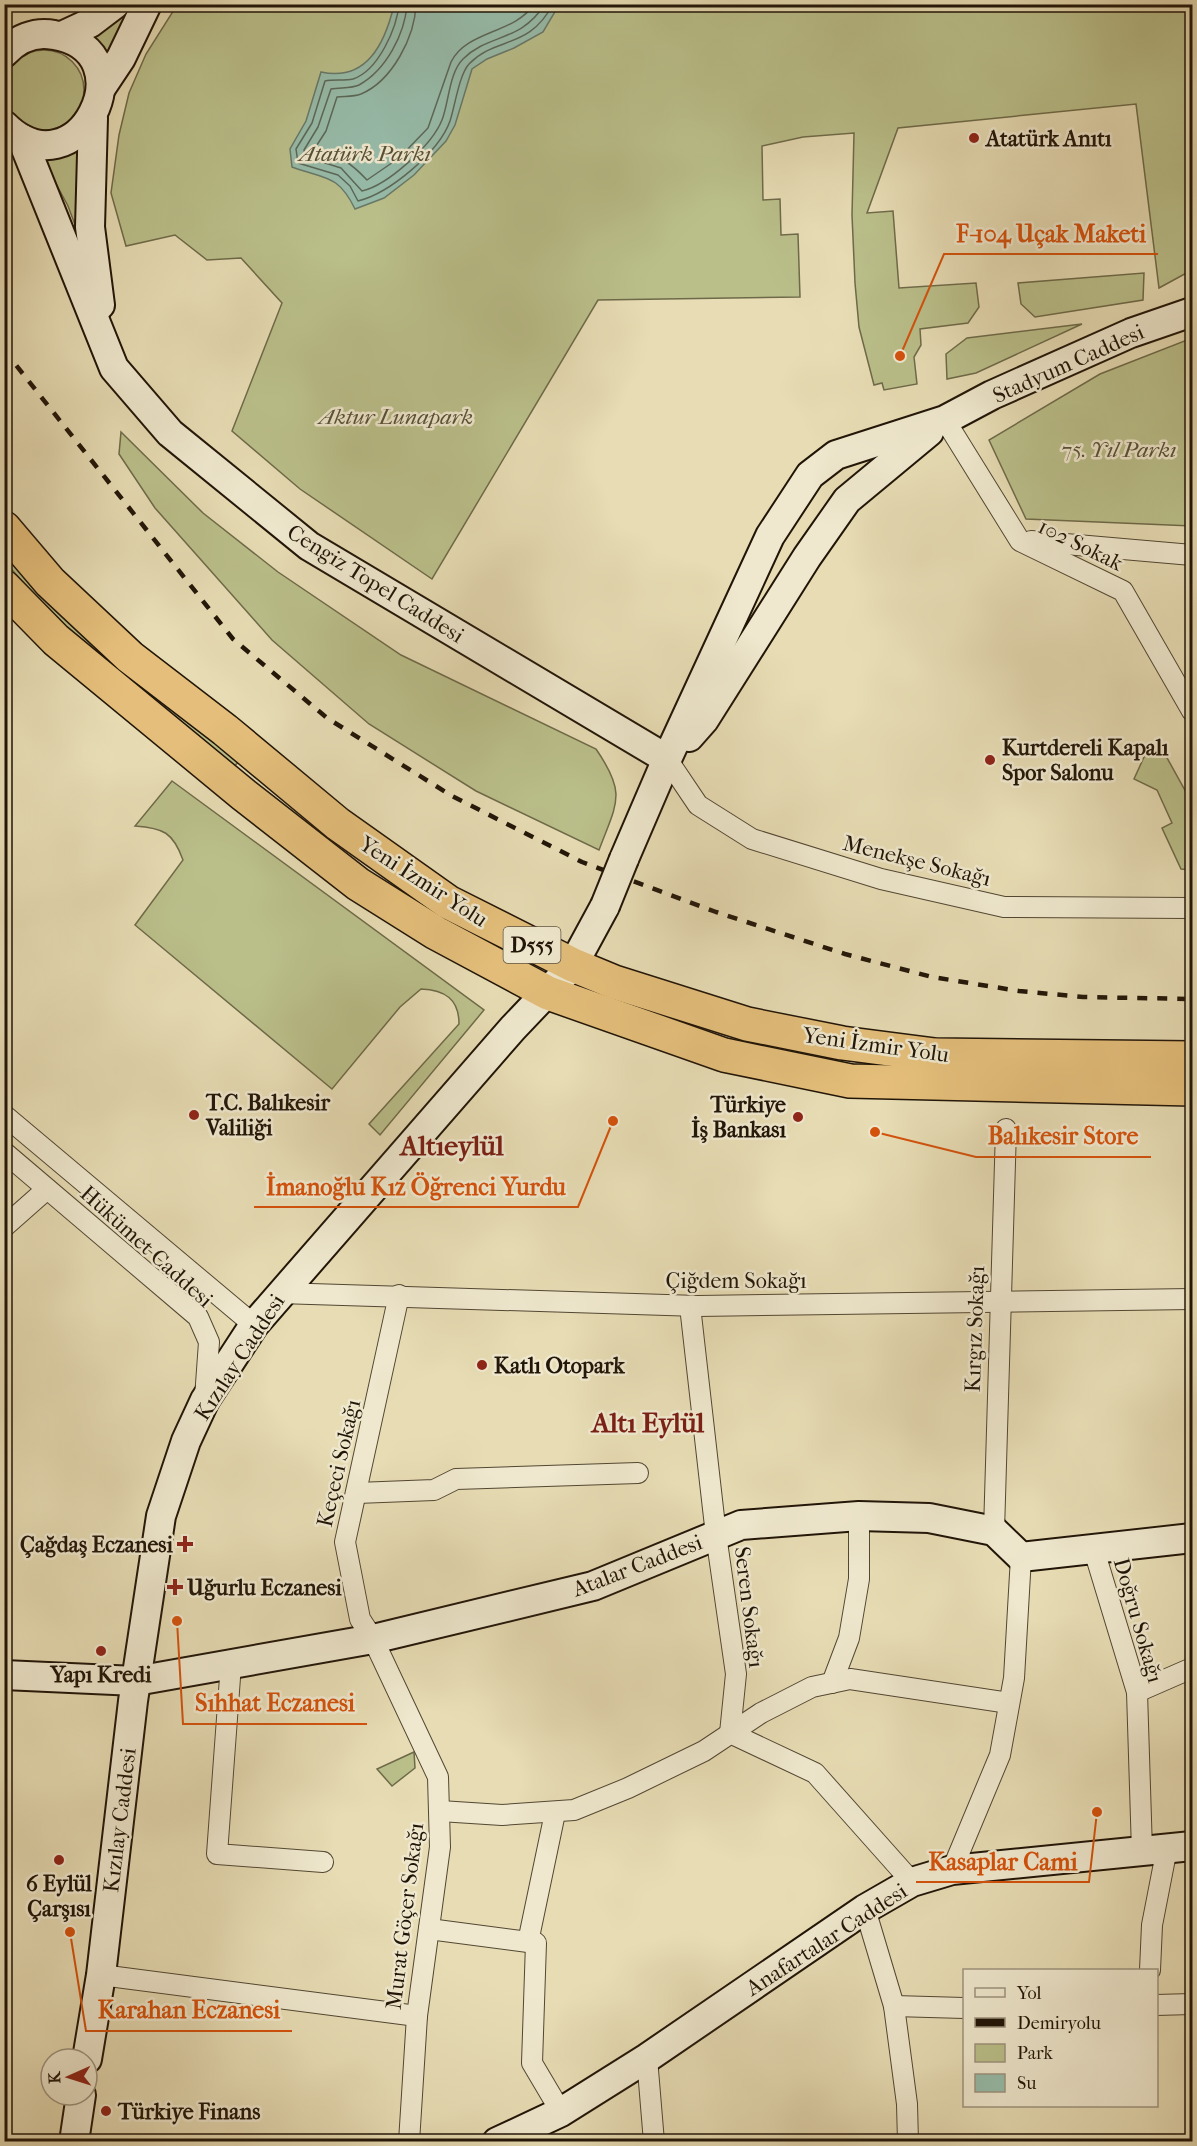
<svg xmlns="http://www.w3.org/2000/svg" width="1197" height="2146" font-family="'IM FELL French Canon',serif">
  <style>
    .green { fill: #babf8a; stroke: #6e6a49; stroke-width: 1.5 }
    .water { fill: #97bcaa; stroke: #687969; stroke-width: 1.5 }
    .lines { fill: none; stroke-linecap: round; stroke-linejoin: round }
    .shore { stroke: #5c6859; stroke-width: 1.5 }
    .minor-casing { stroke: #524733; stroke-width: 22 }
    .secondary-casing { stroke: #211508; stroke-width: 32 }
    .trunk-casing { stroke: #211508; stroke-width: 36 }
    .minor { stroke: #efe8ce; stroke-width: 20 }
    .secondary { stroke: #efe8ce; stroke-width: 28 }
    .trunk { stroke: #e4be7a; stroke-width: 33 }
    .rail { stroke: #211508; stroke-width: 4.5; stroke-dasharray: 10 10; stroke-linecap: butt }
    .secondary-bridge-casing { stroke: #211508; stroke-width: 32; stroke-linecap: butt }
    .secondary-bridge { stroke: #efe8ce; stroke-width: 28 }
    .poi-dot { fill: #8f2418; stroke: #efe8ce; stroke-width: 2 }
    .labels { text-anchor: middle; stroke-width: 5; stroke-linejoin: round; paint-order: stroke }
    .shield { fill: #efe8ce; stroke: #5f5443; stroke-width: 1.5 }
    .shield-label { font-size: 21px; font-weight: bold; fill: #211508 }
    .poi-label { font-size: 22px; font-weight: bold; fill: #211508; stroke: #efe8ce; text-anchor: start }
    .park-label { font-size: 22px; font-style: italic; fill: #575036; stroke: #efe8ce }
    .street-label { font-size: 22px; fill: #211508; stroke: #efe8ce }
    .district-label { font-size: 28px; font-weight: bold; fill: #7a1f14; stroke: #efe8ce }
    .leader { fill: none; stroke: #d4520c; stroke-width: 2 }
    .callout-dot { fill: #d4520c; stroke: #efe8ce; stroke-width: 2 }
    .callout-label { font-size: 24px; text-anchor: middle; font-weight: bold; fill: #d4520c; stroke: #efe8ce; stroke-width: 5; stroke-linejoin: round; paint-order: stroke }
  </style>
  <rect width="100%" height="100%" fill="#e7dcb4"/>
  <filter id="stains"><feTurbulence type="fractalNoise" baseFrequency=".00333" numOctaves="4"/><feColorMatrix values="0 0 0 0 .2 0 0 0 0 .09 0 0 0 0 .02 0 0 0 .5 -.17"/></filter>
  <radialGradient id="worn" r=".72"><stop offset=".6" stop-color="#630" stop-opacity="0"/><stop offset="1" stop-color="#630" stop-opacity=".3"/></radialGradient>
  <g class="green">
    <path d="M1190 4 1192 14V270L1159 288 1136 104 898 128 867 213 893 211 899 288 976 283 979 307 968 323 920 329 921 345 914 357 917 384 884 390 882 383 874 385 859 327 855 283 852 215 854 133 803 137 762 146 763 200 780 199 781 235 798 234 800 297 598 300 432 579 300 489 232 431 282 303 241 258 207 260 175 235 126 246 111 193 119 135 129 93 146 54 177 5Z"/>
    <path d="M125 5H136L106 61 86 37Z"/>
    <circle cx="44" cy="90" r="40"/>
    <path d="M82 142 80 238 68 206 41 156Z"/>
    <path d="M1144 273 1143 300 1035 317 1021 304 1018 283Z"/>
    <path d="M1082 324 976 373 947 379 946 354 967 338Z"/>
    <path d="M1192 338V526L1026 519 989 440 1100 374Z"/>
    <path d="M121 432 203 513 278 572 401 655 596 749C627 794 617 802 599 850L476 791 369 724 272 640 155 508 119 454Z"/>
    <path d="M5 551 239 761 233 768 56 619 5 562Z"/>
    <path d="M1161 747 1192 803V870L1181 869 1162 828 1172 823 1157 790 1134 779 1144 757Z"/>
    <path d="M172 781 484 1010 380 1135 369 1124 459 1024C459 999 445 990 421 989L400 1007 332 1089 135 925 183 860C173 832 163 828 135 826Z"/>
    <path d="M414 1752 415 1768 392 1786 377 1769Z"/>
  </g>
  <path class="water" d="M394 5H559L543 32 514 48 487 59 472 69 455 125 446 141 414 175 384 198 355 209C338 174 325 179 292 167L290 149 306 121 321 72C367 82 385 43 394 5Z"/>
  <g class="lines">
    <g class="shore">
      <path d="M399 4C397 28 378 71 353 79 344 81 333 79 325 81L312 123 296 149 298 163 338 175 350 186 358 201C390 193 439 152 450 121 455 106 459 75 469 64 496 36 529 50 553 4"/>
      <path d="M407 4C405 34 386 70 359 85 351 89 339 87 331 89L318 127 304 150 306 157 341 168 362 191C388 185 432 145 442 120 449 102 449 73 463 59 489 33 520 43 545 4"/>
      <path d="M416 4C415 37 392 81 361 94 353 97 345 96 337 97L326 131 315 148 317 152C339 154 352 164 367 180L399 158 428 128 451 62C467 30 515 34 534 4"/>
    </g>
    <g class="minor-casing">
      <g id="minor">
        <path d="M945 420 1020 541 1123 591 1192 711"/>
        <path d="M1031 541 1192 555"/>
        <path d="M667 759 698 805 752 839 881 879 1004 907 1192 908"/>
        <path d="M4 1115 254 1325"/>
        <path d="M4 1152 198 1317 209 1342 205 1398"/>
        <path d="M4 1227 47 1189"/>
        <path d="M279 1293 698 1306 1192 1299"/>
        <path d="M399 1295 345 1542 360 1619 373 1639 438 1777 440 1847 417 2016 409 2142"/>
        <path d="M690 1306 716 1535 736 1674 730 1733 815 1773 912 1882"/>
        <path d="M357 1493 434 1490 456 1479 638 1473"/>
        <path d="M994 1531 1006 1129"/>
        <path d="M1093 1547 1137 1692 1142 1851"/>
        <path d="M231 1664 217 1854 323 1862"/>
        <path d="M832 1683 849 1638 859 1579V1516"/>
        <path d="M1137 1692 1192 1668"/>
        <path d="M440 1811 502 1815 574 1810 628 1788 704 1751 761 1713 812 1687 850 1679 1009 1703"/>
        <path d="M952 1870 1000 1755 1014 1678 1021 1557"/>
        <path d="M865 1909 894 2006 907 2104 908 2142"/>
        <path d="M429 1929 536 1943 532 2063 561 2112"/>
        <path d="M528 1942 555 1813"/>
        <path d="M1150 1970 1152 1925 1167 1848"/>
        <path d="M101 1975 417 2016"/>
        <path d="M1156 2005 1192 2004"/>
        <path d="M894 2006 964 2008"/>
        <path d="M647 2058 654 2142"/>
      </g>
    </g>
    <g class="secondary-casing">
      <g id="secondary">
        <path d="M62 36 90 23 115 4"/>
        <path d="M4 53C17 39 35 31 54 35 151 51 77 198 4 125"/>
        <path d="M101 88 121 58 147 4"/>
        <path d="M93 118 90 227 100 305"/>
        <path d="M22 139 114 368 170 433 309 546 667 759"/>
        <path d="M689 737 704 720 807 557 847 500 929 432"/>
        <path d="M624 859 667 759 770 536 810 475 836 455 945 420 992 395 1131 333 1192 312"/>
        <path d="M4 1675 136 1681 373 1639 593 1586 741 1525 859 1516 929 1518 994 1531 1021 1557 1192 1538"/>
        <path d="M87 2059 101 1975 133 1701 161 1516 186 1441 205 1400 254 1325 513 1028 573 965 605 906"/>
        <path d="M74 2142 81 2095"/>
        <path d="M497 2142 561 2112 647 2058 865 1909 912 1882 952 1870 1192 1846"/>
      </g>
    </g>
    <g class="trunk-casing">
      <g id="trunk">
        <path d="M4 528 50 582 130 657 225 730 338 824 448 902 573 965 614 982 747 1024 842 1043 935 1055 1192 1058"/>
        <path d="M4 587 56 640 244 795 358 884 436 933 548 993 724 1055 850 1081 1192 1089"/>
      </g>
    </g>
    <use href="#minor" class="minor"/>
    <use href="#secondary" class="secondary"/>
    <use href="#trunk" class="trunk"/>
    <path class="rail" d="M4 350 233 639 327 718 452 796 582 862 716 912 845 954 932 977 1019 991 1083 997 1192 999"/>
    <g class="secondary-bridge-casing">
      <path id="secondary-bridge" d="M605 906 624 859"/>
    </g>
    <use href="#secondary-bridge" class="secondary-bridge"/>
  </g>
  <g class="poi-dot">
    <circle cx="974" cy="138" r="6"/>
    <circle cx="990" cy="760" r="6"/>
    <circle cx="194" cy="1115" r="6"/>
    <circle cx="798" cy="1117" r="6"/>
    <circle cx="482" cy="1365" r="6"/>
    <path d="M182 1535h6v6h6v6h-6v6h-6v-6h-6v-6h6z"/>
    <path d="M172 1578h6v6h6v6h-6v6h-6v-6h-6v-6h6z"/>
    <circle cx="101" cy="1651" r="6"/>
    <circle cx="59" cy="1860" r="6"/>
    <circle cx="106" cy="2111" r="6"/>
  </g>
  <g class="labels">
    <rect class="shield" x="503.5" y="927" width="57" height="36" rx="4.5"/>
    <g class="shield-label">
      <text x="532" y="952">D555</text>
    </g>
    <g class="poi-label">
      <text x="986" y="146">Atatürk Anıtı</text>
      <text x="1002" y="755">Kurtdereli Kapalı<tspan x="1002" dy="25">Spor Salonu</tspan></text>
      <text x="206" y="1110">T.C. Balıkesir<tspan x="206" dy="25">Valiliği</tspan></text>
      <text x="786" y="1112" text-anchor="end">Türkiye<tspan x="786" dy="25">İş Bankası</tspan></text>
      <text x="494" y="1373">Katlı Otopark</text>
      <text x="173" y="1552" text-anchor="end">Çağdaş Eczanesi</text>
      <text x="187" y="1595">Uğurlu Eczanesi</text>
      <text x="101" y="1682" text-anchor="middle">Yapı Kredi</text>
      <text x="59" y="1891" text-anchor="middle">6 Eylül<tspan x="59" dy="25">Çarşısı</tspan></text>
      <text x="118" y="2119">Türkiye Finans</text>
    </g>
    <g class="park-label">
      <text x="365" y="161">Atatürk Parkı</text>
      <text x="396" y="424">Aktur Lunapark</text>
      <text x="1119" y="457">75. Yıl Parkı</text>
    </g>
    <g class="street-label">
      <text transform="translate(1068 363) rotate(-24)" y="8">Stadyum Caddesi</text>
      <text transform="translate(1081 544) rotate(26)" y="8">102 Sokak</text>
      <text transform="translate(376 583) rotate(32)" y="8">Cengiz Topel Caddesi</text>
      <text transform="translate(917 860) rotate(14)" y="8">Menekşe Sokağı</text>
      <text transform="translate(424 881) rotate(33)" y="8">Yeni İzmir Yolu</text>
      <text transform="translate(876 1044) rotate(8)" y="8">Yeni İzmir Yolu</text>
      <text transform="translate(147 1246) rotate(42)" y="8">Hükümet Caddesi</text>
      <text x="736" y="1288">Çiğdem Sokağı</text>
      <text transform="translate(974 1329) rotate(-88)" y="8">Kırgız Sokağı</text>
      <text transform="translate(239 1357) rotate(-57)" y="8">Kızılay Caddesi</text>
      <text transform="translate(338 1463) rotate(-77)" y="8">Keçeci Sokağı</text>
      <text transform="translate(637 1565) rotate(-21)" y="8">Atalar Caddesi</text>
      <text transform="translate(750 1607) rotate(83)" y="8">Seren Sokağı</text>
      <text transform="translate(1139 1620) rotate(74)" y="8">Doğru Sokağı</text>
      <text transform="translate(119 1820) rotate(-83)" y="8">Kızılay Caddesi</text>
      <text transform="translate(404 1916) rotate(-83)" y="8">Murat Göçer Sokağı</text>
      <text transform="translate(826 1939) rotate(-33)" y="8">Anafartalar Caddesi</text>
    </g>
    <g class="district-label">
      <text x="452" y="1155">Altıeylül</text>
      <text x="648" y="1432">Altı Eylül</text>
    </g>
  </g>
  <path class="leader" d="M900 356L944 254H1158M875 1132L976 1157H1151M613 1121L578 1207H254M177 1621L183 1724H367M1097 1812L1089 1882H916M70 1932L86 2031H292"/>
  <g class="callout-dot">
    <circle cx="900" cy="356" r="6"/>
    <circle cx="875" cy="1132" r="6"/>
    <circle cx="613" cy="1121" r="6"/>
    <circle cx="177" cy="1621" r="6"/>
    <circle cx="1097" cy="1812" r="6"/>
    <circle cx="70" cy="1932" r="6"/>
  </g>
  <g class="callout-label">
    <text x="1051" y="242">F-104 Uçak Maketi</text>
    <text x="1063" y="1144">Balıkesir Store</text>
    <text x="416" y="1195">İmanoğlu Kız Öğrenci Yurdu</text>
    <text x="275" y="1711">Sıhhat Eczanesi</text>
    <text x="1003" y="1870">Kasaplar Cami</text>
    <text x="189" y="2018">Karahan Eczanesi</text>
  </g>
  <rect width="1197" height="2146" fill="none" stroke="#e7dcb4" stroke-width="24"/>
  <rect x="6" y="6" width="1185" height="2134" fill="none" stroke="#211508" stroke-width="3"/>
  <rect x="12" y="12" width="1173" height="2122" fill="none" stroke="#211508" stroke-width="1.5"/>
  <rect x="963" y="1969" width="195" height="138" fill="#efe8ce" stroke="#9d947f" stroke-width="1.5"/>
  <rect x="975" y="1988" width="30" height="9" fill="#efe8ce" stroke="#9d947f" stroke-width="1.5"/>
  <text x="1017" y="1999" font-size="18" fill="#211508">Yol</text>
  <rect x="975" y="2018" width="30" height="9" fill="#211508" stroke="#9d947f" stroke-width="1.5"/>
  <text x="1017" y="2029" font-size="18" fill="#211508">Demiryolu</text>
  <rect x="975" y="2044" width="30" height="18" fill="#babf8a" stroke="#9d947f" stroke-width="1.5"/>
  <text x="1017" y="2059" font-size="18" fill="#211508">Park</text>
  <rect x="975" y="2074" width="30" height="18" fill="#97bcaa" stroke="#9d947f" stroke-width="1.5"/>
  <text x="1017" y="2089" font-size="18" fill="#211508">Su</text>
  <g transform="translate(69 2077) rotate(267)"><circle r="28" fill="#efe8ce" stroke="#9d947f" stroke-width="1.5"/>
  <path d="M0-4.5L10 22L0 15L-10 22Z" fill="#8f2418"/>
  <text y="-9" font-size="16" font-weight="bold" text-anchor="middle" fill="#211508">K</text>
  </g>
  <rect width="100%" height="100%" filter="url(#stains)"/>
  <rect width="100%" height="100%" fill="url(#worn)"/>
</svg>
